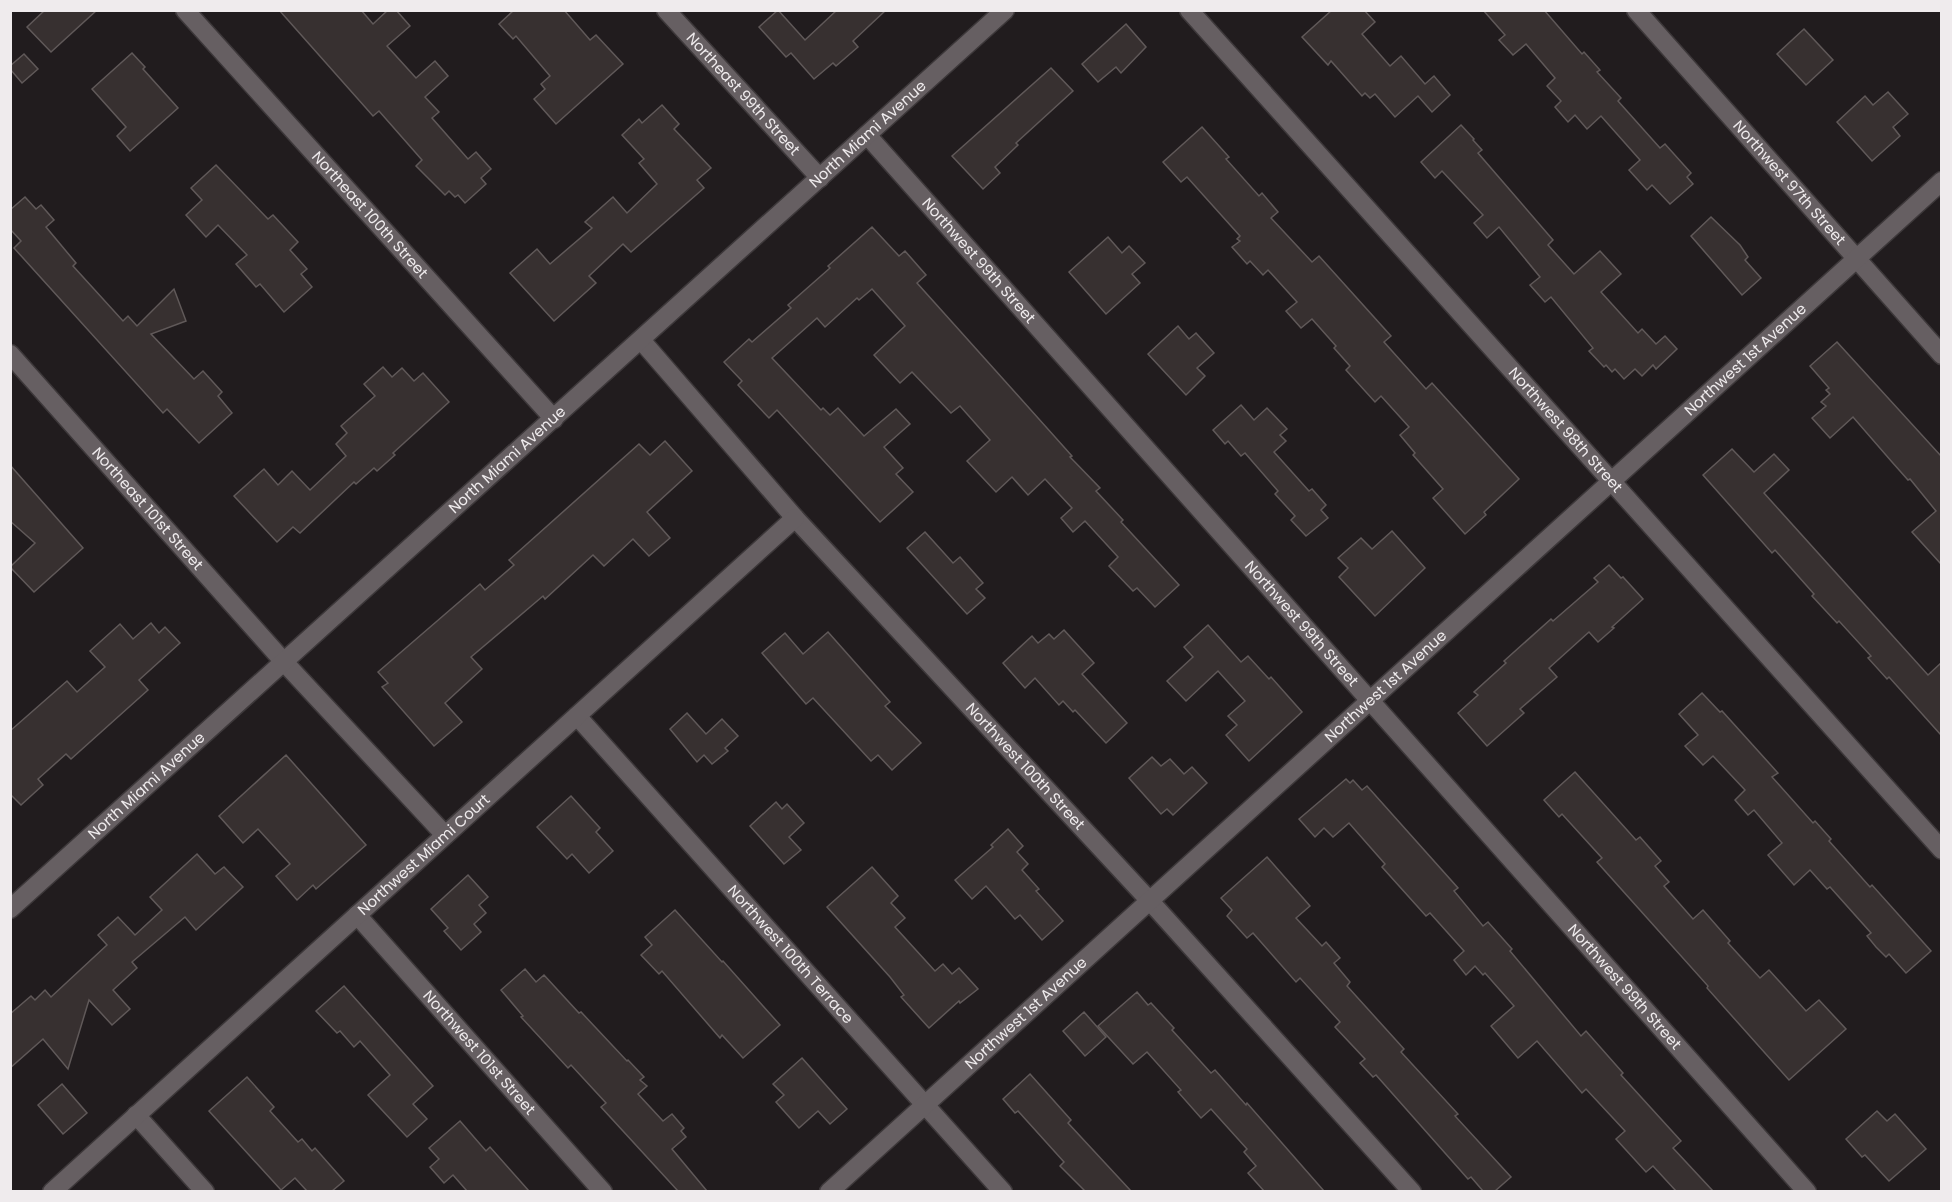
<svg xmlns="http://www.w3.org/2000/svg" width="1952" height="1202" font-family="Poppins,sans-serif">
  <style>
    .building { fill: #373030; stroke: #605959; stroke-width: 1.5 }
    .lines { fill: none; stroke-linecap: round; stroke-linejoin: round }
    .minor-casing { stroke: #3d383a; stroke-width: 21 }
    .secondary-casing { stroke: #3d383a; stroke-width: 21 }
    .minor { stroke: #665f62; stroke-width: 18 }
    .secondary { stroke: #665f62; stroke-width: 18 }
    .labels { text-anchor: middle; stroke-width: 6; stroke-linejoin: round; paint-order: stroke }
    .street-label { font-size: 15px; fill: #efebed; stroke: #181215 }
  </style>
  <rect width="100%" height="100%" fill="#211c1e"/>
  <g class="building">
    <path d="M45 10H97L51 52 27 27Z"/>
    <path d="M279 10H361L373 24 388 10H396L410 26 387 46 416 78 435 61 448 76 425 97 439 112 432 118 468 159 476 152 491 169 481 178 486 184 465 203 458 195 455 197 449 191 445 195 416 166 422 160 379 111 373 116Z"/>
    <path d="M514 10H564L590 40 596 35 623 64 556 124 534 99 545 89 541 84 550 76 516 36 513 39 499 24Z"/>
    <path d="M778 10 805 40 837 10H886L853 41 858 47 836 66 833 63 814 79 791 53 786 57 759 27Z"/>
    <path d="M1332 10H1364L1375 22 1362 34 1390 66 1401 56 1425 84 1434 76 1450 95 1432 112 1418 96 1395 117 1375 94 1370 98 1365 93 1362 96 1331 61 1328 65 1302 37Z"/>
    <path d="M1483 10H1544L1582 54 1584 52 1600 70 1597 72 1621 98 1618 101 1660 148 1665 144 1691 173 1687 177 1693 184 1670 204 1652 185 1647 190 1629 170 1640 160 1601 116 1587 129 1575 115 1568 122 1555 107 1561 101 1547 86 1555 78 1526 44 1513 55 1499 40 1505 35Z"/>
    <path d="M1126 24 1146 47 1121 73 1116 67 1098 82 1082 64Z"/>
    <path d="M1804 29 1833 60 1806 85 1777 54Z"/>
    <path d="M132 53 145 67 143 69 178 108 130 151 117 136 126 127 92 89Z"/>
    <path d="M24 54 38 69 22 83 10 69V66Z"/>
    <path d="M1051 68 1073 91 1016 143 1018 145 995 167 1000 173 983 189 952 156Z"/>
    <path d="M1888 92 1908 114 1893 127 1900 136 1872 161 1837 122 1865 96 1873 105Z"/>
    <path d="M662 105 679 124 674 129 711 168 697 180 704 188 631 252 623 244 589 276 596 283 554 321 510 273 537 249 550 264 592 228 585 222 613 197 627 213 657 184 639 163 644 159 622 135 639 119 642 123Z"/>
    <path d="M1461 125 1474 139 1473 140 1482 150 1478 153 1553 240 1548 245 1574 274 1600 251 1621 274 1601 292 1638 333 1642 329 1656 344 1665 336 1677 349 1656 369 1653 365 1642 376 1635 369 1624 379 1615 369 1612 372 1606 365 1604 367 1589 351 1593 348 1551 297 1545 302 1530 285 1540 277 1499 227 1487 238 1474 223 1483 215 1442 171 1435 178 1421 162Z"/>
    <path d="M1202 127 1229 157 1226 159 1259 196 1262 193 1278 212 1271 218 1312 262 1319 256 1391 336 1384 342 1426 389 1432 383 1519 479 1484 512 1486 515 1465 534 1433 498 1443 489 1413 455 1415 453 1400 435 1409 427 1381 396 1375 402 1346 370 1350 366 1334 348 1336 346 1312 319 1301 328 1286 311 1297 302 1268 270 1263 275 1250 261 1247 264 1232 247 1240 241 1237 239 1240 236 1187 177 1181 182 1163 162Z"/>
    <path d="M216 165 268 219 273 215 298 242 290 250 307 269 301 274 312 287 284 312 260 284 256 287 236 264 247 255 218 225 206 237 186 215 202 200 191 188Z"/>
    <path d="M25 197 36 209 41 205 54 220 46 227 76 263 73 266 123 321 128 316 137 326 174 289 186 321 151 334 194 379 203 371 222 392 218 396 232 413 199 443 167 409 163 413 14 248 21 241 10 229V210Z"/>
    <path d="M1711 217 1740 245 1748 257 1745 260 1761 278 1742 295 1691 236Z"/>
    <path d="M872 227 899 256 905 251 926 275 917 283 1072 456 1070 457 1100 488 1096 491 1123 520 1121 522 1179 585 1155 607 1137 588 1133 591 1109 566 1118 557 1085 521 1073 532 1061 518 1072 508 1045 479 1028 495 1012 477 996 492 967 461 990 440 960 406 951 413 912 372 900 383 874 355 905 326 872 289 859 300 857 298 825 327 817 318 772 358 821 410 823 408 830 415 838 408 864 436 896 409 910 424 884 447 903 468 896 474 913 492 880 522 777 410 769 418 738 385 742 381 724 362 749 339 752 342 791 308 788 305 830 268 828 266Z"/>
    <path d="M1108 237 1122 253 1129 246 1145 263 1132 274 1140 283 1106 314 1069 272Z"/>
    <path d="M1178 326 1189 339 1196 333 1214 353 1197 368 1205 376 1186 395 1148 354Z"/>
    <path d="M1837 342 1941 456V564L1912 532 1936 511 1910 479 1908 480 1892 462 1853 417 1830 438 1812 418 1826 406 1821 402 1830 394 1826 390 1829 388 1810 366Z"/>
    <path d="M383 367 392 377 402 368 414 381 423 373 449 402 393 453 395 455 377 471 374 468 356 484 354 482 300 533 293 527 277 542 234 496 264 469 278 485 292 471 310 490 346 456 336 444 347 433 341 426 375 396 364 384Z"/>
    <path d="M1241 405 1254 420 1267 408 1287 429 1280 435 1286 441 1274 452 1309 491 1312 489 1326 505 1321 510 1328 518 1306 536 1291 520 1295 516 1275 494 1278 491 1245 453 1241 456 1228 441 1225 444 1213 430Z"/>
    <path d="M665 441 692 471 647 512 670 538 649 556 633 539 604 566 593 555 545 599 543 596 471 657 482 669 445 703 462 722 434 746 382 687 388 683 378 672 480 584 485 590 514 565 509 560 639 444 650 455Z"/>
    <path d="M1732 449 1754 472 1774 454 1789 470 1764 493 1928 675 1941 663V735L1889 677 1887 679 1868 658 1871 656 1839 621 1837 623 1812 596 1814 594 1775 550 1772 553 1703 475Z"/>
    <path d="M10 465 83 548 34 592 10 567 35 543 10 521Z"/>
    <path d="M1392 531 1425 568 1375 616 1339 577 1348 568 1338 558 1361 538 1372 549Z"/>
    <path d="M925 532 953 563 960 557 983 583 976 589 985 598 967 614 907 548Z"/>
    <path d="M1609 565 1621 578 1623 577 1643 599 1612 627 1614 628 1598 642 1589 632 1549 668 1557 677 1520 709 1524 713 1487 746 1458 713 1478 695 1474 692 1506 663 1504 661 1551 619 1553 621 1598 582 1594 578Z"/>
    <path d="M151 623 159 633 165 627 180 643 139 680 148 690 71 759 66 754 38 779 43 785 21 805 10 794V731L67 681 77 692 105 667 90 651 120 624 133 639Z"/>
    <path d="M1208 625 1241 662 1248 656 1269 679 1271 677 1302 712 1249 761 1226 735 1237 725 1228 716 1245 701 1218 671 1186 701 1167 681 1193 657 1184 647Z"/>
    <path d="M1064 630 1094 663 1082 674 1127 723 1106 743 1075 710 1073 712 1063 701 1059 705 1035 678 1025 688 1003 663 1032 636 1038 643 1049 634 1054 639Z"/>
    <path d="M828 632 890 702 885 706 921 743 892 770 878 755 871 761 813 698 806 704 762 653 785 633 803 654Z"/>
    <path d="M1702 693 1720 712 1722 711 1778 773 1772 777 1813 823 1815 821 1831 839 1829 841 1870 887 1872 885 1931 951 1906 973 1889 954 1886 957 1876 947 1867 936 1871 933 1830 887 1827 889 1810 870 1794 885 1768 855 1782 843 1754 810 1748 815 1735 800 1745 790 1713 756 1703 765 1685 746 1698 735 1679 714Z"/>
    <path d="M687 713 706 734 722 719 738 736 725 748 728 751 712 764 704 755 697 762 670 729Z"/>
    <path d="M286 755 366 845 316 889 313 885 297 900 276 876 290 864 258 829 243 843 219 816Z"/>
    <path d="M1152 757 1161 766 1170 759 1184 774 1192 767 1207 783 1173 815 1167 809 1161 814 1129 778Z"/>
    <path d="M1575 772 1636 840 1640 837 1661 861 1655 866 1669 882 1664 886 1693 919 1703 910 1730 941 1728 943 1760 978 1769 970 1806 1011 1819 1000 1846 1029 1789 1080 1707 988 1708 986 1597 862 1602 858 1562 814 1559 817 1544 800Z"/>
    <path d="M1346 779 1350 783 1353 780 1362 790 1367 786 1458 888 1454 891 1483 926 1488 922 1512 949 1510 951 1581 1036 1586 1031 1623 1073 1621 1075 1681 1141 1673 1148 1713 1191H1676L1653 1166 1646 1172 1616 1139 1625 1131 1586 1089 1582 1093 1537 1041 1518 1058 1491 1026 1514 1006 1485 973 1483 975 1475 966 1466 975 1454 960 1464 951 1430 913 1426 916 1382 867 1385 864 1349 823 1333 837 1324 828 1315 837 1299 819Z"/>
    <path d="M571 796 600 828 596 832 613 851 589 873 572 854 567 859 537 827Z"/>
    <path d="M776 802 782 809 787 804 804 823 789 837 801 850 784 864 750 826Z"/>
    <path d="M1008 829 1023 846 1017 852 1028 864 1022 870 1039 889 1036 891 1063 921 1042 940 1020 915 1015 919 986 886 972 899 955 880 993 847 991 845Z"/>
    <path d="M197 854 215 874 224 867 243 887 196 930 185 917 132 962 137 968 113 990 130 1009 112 1025 89 1000 68 1069 43 1039 10 1068V1014L31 996 35 1000 45 990 51 997 107 945 98 935 118 917 135 935 162 910 150 897Z"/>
    <path d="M1267 857 1310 906 1296 918 1322 946 1326 942 1340 958 1334 963 1350 982 1347 986 1404 1049 1401 1052 1458 1114 1455 1116 1511 1177 1495 1191H1483L1471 1177 1468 1179 1376 1075 1373 1077 1360 1063 1365 1059 1335 1027 1340 1022 1300 978 1296 982 1253 933 1247 938 1227 916 1232 910 1221 898Z"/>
    <path d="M872 867 898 896 891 903 905 918 895 927 935 971 943 964 952 974 959 968 978 989 960 1003 959 1001 929 1028 901 997 904 995 890 977 827 907Z"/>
    <path d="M468 875 488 897 479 905 486 913 474 924 481 932 461 950 444 931 448 928 431 909Z"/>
    <path d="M675 910 722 962 723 961 780 1025 743 1058 722 1035 720 1038 662 971 659 974 641 955 652 945 645 937Z"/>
    <path d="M525 969 536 982 544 975 579 1013 581 1012 627 1061 628 1060 644 1077 640 1080 647 1086 638 1094 663 1121 672 1114 684 1128 681 1131 686 1137 672 1149 707 1191H678L601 1107 606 1103 571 1065 568 1068 521 1017 523 1016 501 990Z"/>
    <path d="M344 986 433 1086 413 1104 427 1119 407 1137 368 1095 390 1075 360 1041 354 1047 340 1031 337 1033 316 1011Z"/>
    <path d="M1137 992 1148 1005 1151 1003 1174 1028 1172 1030 1211 1073 1215 1070 1246 1105 1247 1103 1324 1191H1264L1248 1173 1256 1166 1244 1152 1247 1149 1211 1109 1201 1118 1178 1092 1181 1090 1147 1052 1133 1064 1098 1026Z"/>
    <path d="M1084 1012 1106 1037 1085 1056 1063 1031Z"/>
    <path d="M802 1058 847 1109 830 1124 818 1111 799 1128 776 1102 784 1095 773 1084Z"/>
    <path d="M1030 1074 1071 1120 1068 1123 1131 1191H1085L1060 1166 1064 1162 1018 1111 1015 1113 1003 1099Z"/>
    <path d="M247 1077 274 1107 270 1111 298 1142 302 1139 312 1151 315 1148 344 1181 332 1191H307L295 1178 281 1190 209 1111Z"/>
    <path d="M62 1084 87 1113 63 1134 38 1105Z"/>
    <path d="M1877 1111 1887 1121 1895 1114 1926 1149 1889 1181 1865 1155 1862 1157 1846 1139Z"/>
    <path d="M460 1121 486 1151 490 1147 529 1191H467L453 1175 444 1183 430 1167 439 1159 429 1148Z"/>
  </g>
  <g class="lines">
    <g class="minor-casing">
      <g id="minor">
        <path id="s1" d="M185 10 554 419"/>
        <path id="s2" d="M666 10 820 178"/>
        <path id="s3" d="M1189 10 1942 850"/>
        <path id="s4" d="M1636 10 1942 355"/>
        <path id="s5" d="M867 135 1807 1192"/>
        <path id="s6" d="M641 340 795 518 1149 900 1412 1192"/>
        <path id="s7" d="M10 354 284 662 445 835"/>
        <path id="s8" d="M577 716 1003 1192"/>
        <path id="s9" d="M357 915 603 1192"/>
        <path d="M136 1115 205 1192"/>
        <path id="s10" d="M52 1192 795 518"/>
        <path id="s11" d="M829 1192 1942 181"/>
      </g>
    </g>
    <g class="secondary-casing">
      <g id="secondary">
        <path id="s12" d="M10 909 1005 10"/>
      </g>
    </g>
    <use href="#minor" class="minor"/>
    <use href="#secondary" class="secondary"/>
  </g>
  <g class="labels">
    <g class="street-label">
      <text dy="5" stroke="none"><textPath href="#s2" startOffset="114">Northeast 99th Street</textPath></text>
      <text dy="5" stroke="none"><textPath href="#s12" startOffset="1156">North Miami Avenue</textPath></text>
      <text dy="5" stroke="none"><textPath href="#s4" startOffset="231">Northwest 97th Street</textPath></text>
      <text dy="5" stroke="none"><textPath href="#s1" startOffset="276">Northeast 100th Street</textPath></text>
      <text dy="5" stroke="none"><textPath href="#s5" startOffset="168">Northwest 99th Street</textPath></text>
      <text dy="5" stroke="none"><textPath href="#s11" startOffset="1238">Northwest 1st Avenue</textPath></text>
      <text dy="5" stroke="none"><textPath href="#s3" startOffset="564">Northwest 98th Street</textPath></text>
      <text dy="5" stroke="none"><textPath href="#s12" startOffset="670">North Miami Avenue</textPath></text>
      <text dy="5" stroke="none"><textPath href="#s7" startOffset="207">Northeast 101st Street</textPath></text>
      <text dy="5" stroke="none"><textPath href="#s5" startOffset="654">Northwest 99th Street</textPath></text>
      <text dy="5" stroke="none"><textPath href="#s11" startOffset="752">Northwest 1st Avenue</textPath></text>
      <text dy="5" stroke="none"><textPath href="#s6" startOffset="574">Northwest 100th Street</textPath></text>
      <text dy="5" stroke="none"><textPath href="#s12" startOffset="184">North Miami Avenue</textPath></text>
      <text dy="5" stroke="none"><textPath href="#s10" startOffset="502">Northwest Miami Court</textPath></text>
      <text dy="5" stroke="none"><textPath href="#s8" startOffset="320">Northwest 100th Terrace</textPath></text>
      <text dy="5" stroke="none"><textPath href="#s5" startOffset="1140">Northwest 99th Street</textPath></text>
      <text dy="5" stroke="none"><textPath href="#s11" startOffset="266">Northwest 1st Avenue</textPath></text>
      <text dy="5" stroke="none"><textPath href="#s9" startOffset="184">Northwest 101st Street</textPath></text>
    </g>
  </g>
  <rect width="1952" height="1202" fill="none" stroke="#efebed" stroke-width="24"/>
</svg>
